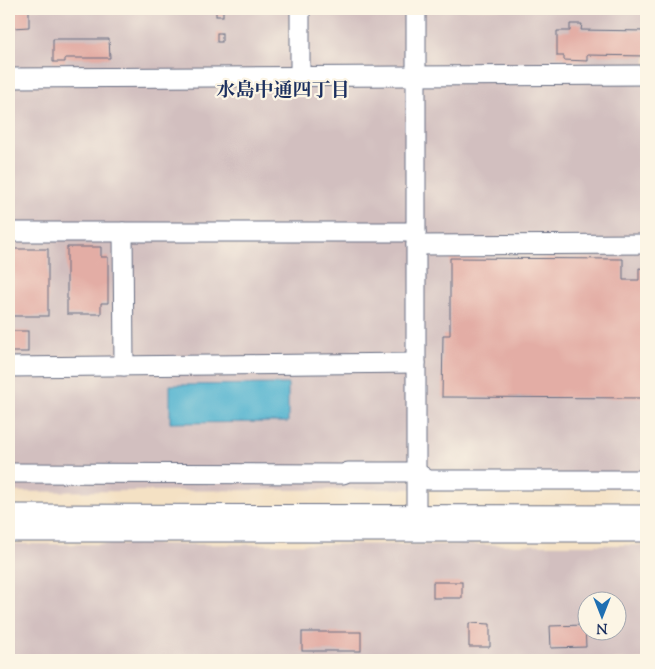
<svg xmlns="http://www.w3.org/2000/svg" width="655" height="669" font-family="'Sorts Mill Goudy','Noto Serif JP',serif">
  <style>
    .industrial { fill: #d2bfbf; fill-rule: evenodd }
    .water { fill: #51b3d0; stroke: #367197 }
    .building { fill: #e3ada5 }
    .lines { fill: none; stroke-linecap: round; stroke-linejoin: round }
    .minor-casing { stroke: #676d82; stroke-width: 21 }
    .minor { stroke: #fff; stroke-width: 19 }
    .labels { text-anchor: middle; stroke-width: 4.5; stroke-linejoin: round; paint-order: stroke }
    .neighbourhood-label { font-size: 19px; font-weight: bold; fill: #1b2f5e; stroke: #fcf5e5 }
  </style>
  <rect width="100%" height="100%" fill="#fcf5e5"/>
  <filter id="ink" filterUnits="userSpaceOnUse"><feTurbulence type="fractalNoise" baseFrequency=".02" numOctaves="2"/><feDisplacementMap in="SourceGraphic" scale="10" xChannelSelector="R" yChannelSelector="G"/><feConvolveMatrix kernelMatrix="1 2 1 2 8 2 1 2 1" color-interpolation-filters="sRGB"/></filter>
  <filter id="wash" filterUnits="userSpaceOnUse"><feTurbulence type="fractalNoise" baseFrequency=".0096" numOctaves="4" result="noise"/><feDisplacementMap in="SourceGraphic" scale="20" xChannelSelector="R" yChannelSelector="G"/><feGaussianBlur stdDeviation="1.12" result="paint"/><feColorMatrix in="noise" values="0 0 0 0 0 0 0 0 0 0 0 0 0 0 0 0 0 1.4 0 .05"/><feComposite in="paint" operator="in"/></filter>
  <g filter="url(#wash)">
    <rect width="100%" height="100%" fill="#f4e1c4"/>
    <g class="industrial">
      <path d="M9 9H646V487L9 492Z"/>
      <path d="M9 544 646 545V660H9ZM588 602H618V632H588Z"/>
    </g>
    <path class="water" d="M288 384V422L170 423V385Z"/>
    <g id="blocks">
      <g class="building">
        <path d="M11 9H29V27L12 28Z"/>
        <rect x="216" y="9" width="7" height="7"/>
        <path d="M570 24H582L581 30 646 31V56L587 55V61L564 60V56H557V31H570Z"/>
        <rect x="217" y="33" width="5" height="9"/>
        <path d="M53 39H109L110 58H65V62H53Z"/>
        <path d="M67 247H101V257H108V303H101V314H67Z"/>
        <rect x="9" y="249" width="39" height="67"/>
        <path d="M450 258 623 259V280H639V268L646 269V398L442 397 443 335H450Z"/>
        <rect x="9" y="331" width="19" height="21"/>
        <rect x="433" y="582" width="29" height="16"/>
        <path d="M469 623 490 624V647H469Z"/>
        <path d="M585 625 586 647 551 648 550 626Z"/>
        <rect x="302" y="632" width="59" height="19"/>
      </g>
    </g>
  </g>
  <g filter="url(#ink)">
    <use href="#blocks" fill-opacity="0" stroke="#676d82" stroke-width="1"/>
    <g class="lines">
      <g class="minor-casing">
        <g id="minor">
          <path d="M300 9V76"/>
          <path d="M9 78 646 75"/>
          <path d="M9 232H416"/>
          <path d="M123 232 124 366"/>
          <path d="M416 245 646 244"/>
          <path d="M9 367 416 363"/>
          <path d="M416 472 428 480H646"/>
          <path d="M416 472V525"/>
          <path d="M9 473 343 474 348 472H416V9"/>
          <path d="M9 514 646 515"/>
          <path d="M9 532H646"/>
        </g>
      </g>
      <use href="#minor" class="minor"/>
    </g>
  </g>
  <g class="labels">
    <g class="neighbourhood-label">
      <text x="283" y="96">水島中通四丁目</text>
    </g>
  </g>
  <rect width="655" height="669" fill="none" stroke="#fcf5e5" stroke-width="30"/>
  <g transform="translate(602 616) rotate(180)"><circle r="24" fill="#fcf5e5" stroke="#a2a6af"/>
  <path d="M0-4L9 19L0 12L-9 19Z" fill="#1f6fb2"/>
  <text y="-8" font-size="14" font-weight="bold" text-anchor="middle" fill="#1b2f5e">N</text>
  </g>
</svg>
